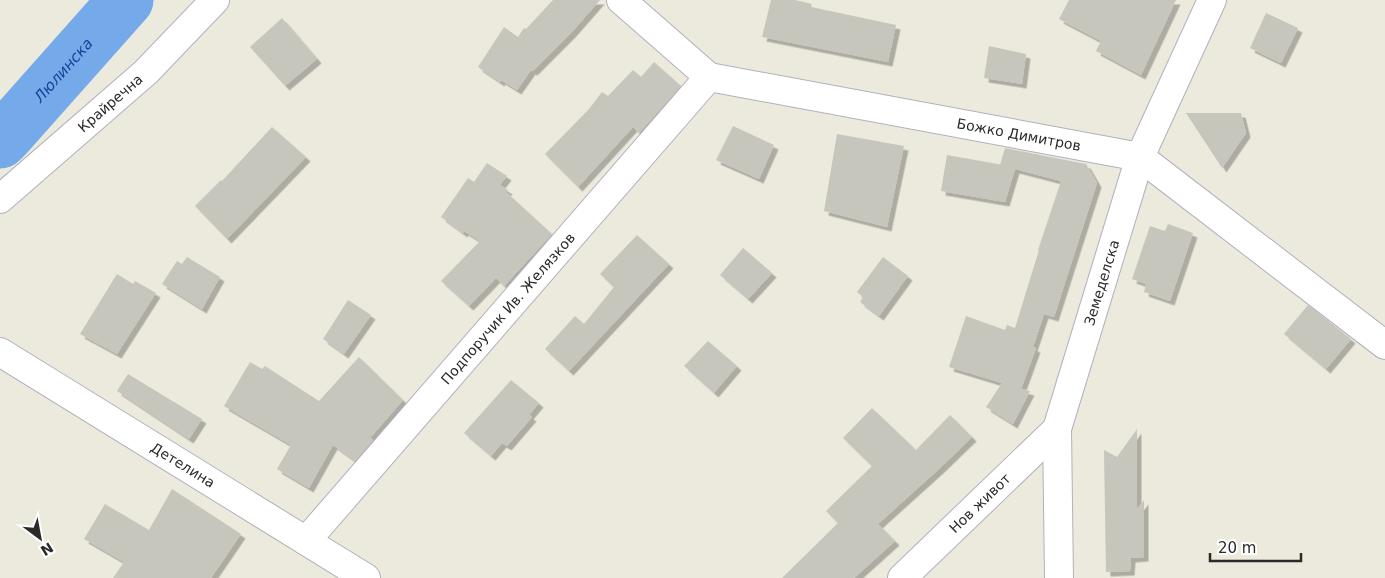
<svg xmlns="http://www.w3.org/2000/svg" width="1385" height="578" font-family="'DejaVu Sans',sans-serif">
  <style>
    .lines { fill: none; stroke-linecap: round; stroke-linejoin: round }
    .river { stroke: #74a9ea; stroke-width: 55 }
    .building { fill: #c7c6bc; filter: url(#shadow) }
    .minor-casing { stroke: #b2b0bd; stroke-width: 30 }
    .minor { stroke: #fff; stroke-width: 28 }
    .labels { text-anchor: middle; stroke-width: 5; stroke-linejoin: round; paint-order: stroke }
    .street-label { font-size: 14px; fill: #2a2a2a; stroke: #fff }
    .water-label { font-size: 15px; font-style: italic; fill: #134496; stroke: #fff }
  </style>
  <defs>
    <filter id="shadow"><feDropShadow dx="4.5" dy="4.5" stdDeviation="0" flood-color="#0004"/></filter>
  </defs>
  <rect width="100%" height="100%" fill="#ece9dd"/>
  <g class="lines">
    <path class="river" id="s1" d="M0 141 7 134 126 0"/>
  </g>
  <g class="building">
    <path d="M553 0H600L571 33 533 71 531 70 517 90 501 80 500 82 478 67 504 27 518 37 524 28 526 29Z"/>
    <path d="M771 0H795L812 4 811 7 896 25 888 62 762 37Z"/>
    <path d="M1069 0H1176L1141 75 1096 51 1101 41 1059 19Z"/>
    <path d="M1266 13 1298 28 1281 63 1250 48Z"/>
    <path d="M282 18 317 59 285 86 250 47Z"/>
    <path d="M989 46 1026 54 1022 84 984 78Z"/>
    <path d="M654 62 681 86 639 133 633 127 578 187 545 154 589 109 602 92 608 96 633 70 641 77Z"/>
    <path d="M1186 113H1241L1246 133 1222 168Z"/>
    <path d="M733 126 774 145 759 179 716 160Z"/>
    <path d="M272 127 306 157 227 239 195 206 221 180 222 181Z"/>
    <path d="M837 134 904 146 887 227 824 211Z"/>
    <path d="M1005 148 1086 164 1097 183 1054 317 1044 314 1033 347 1036 348 1021 389 1030 391 1013 424 986 407 1002 383 949 367 966 316 1005 330 1007 325 1015 328 1039 250H1038L1061 181 1015 169 1005 202 941 191 947 155 1003 165H1000Z"/>
    <path d="M487 163 507 176 500 185 508 190 506 192 552 234 504 286 496 278 469 306 441 281 480 241 464 231 463 233 441 217 468 178 474 182Z"/>
    <path d="M1168 224 1193 233 1170 301 1144 292 1146 284 1132 279 1150 226 1165 231Z"/>
    <path d="M637 235 669 264 569 371 545 349 575 316 584 324 614 287 600 274Z"/>
    <path d="M743 248 772 273 748 299 720 275Z"/>
    <path d="M187 257 220 277 202 309 162 284 177 261 182 264Z"/>
    <path d="M883 257 908 276 879 316 860 302 863 297 857 292Z"/>
    <path d="M117 274 133 284 135 281 156 293 117 354 80 334Z"/>
    <path d="M348 300 371 315 344 354 323 339Z"/>
    <path d="M1308 305 1351 339 1326 369 1284 334Z"/>
    <path d="M708 341 737 366 714 393 684 366Z"/>
    <path d="M359 357 403 400 370 438 373 440 355 461 333 445 309 488 277 469 291 445 224 406 250 362 262 369 265 366 319 401Z"/>
    <path d="M128 374 202 419 189 439 117 391Z"/>
    <path d="M511 380 539 403 529 415 532 417 507 446 502 443 491 456 464 433Z"/>
    <path d="M872 408 916 450 950 415 972 437 940 468 878 524 895 541 854 578H782L838 523 826 511 872 466 843 438Z"/>
    <path d="M1137 429V509L1144 500V557L1131 558 1130 571 1106 572 1104 450 1117 457Z"/>
    <path d="M172 489 241 534 211 578H113L124 562 84 539 105 504 149 530Z"/>
  </g>
  <g class="lines">
    <g class="minor-casing">
      <g id="minor">
        <path id="s2" d="M621 0 709 77 1140 157 1385 345"/>
        <path id="s3" d="M0 199 146 72 215 0"/>
        <path id="s4" d="M0 352 366 578"/>
        <path id="s5" d="M306 541 709 77"/>
        <path id="s6" d="M902 578 1057 429"/>
        <path id="s7" d="M1059 578 1057 429 1140 157 1212 0"/>
      </g>
    </g>
    <use href="#minor" class="minor"/>
  </g>
  <g class="labels">
    <g class="street-label">
      <text dy="5" stroke="none"><textPath href="#s3" startOffset="146">Крайречна</textPath></text>
      <text dy="5" stroke="none"><textPath href="#s2" startOffset="432">Божко Димитров</textPath></text>
      <text dy="5" stroke="none"><textPath href="#s7" startOffset="302">Земеделска</textPath></text>
      <text dy="5" stroke="none"><textPath href="#s5" startOffset="308">Подпоручик Ив. Желязков</textPath></text>
      <text dy="5" stroke="none"><textPath href="#s4" startOffset="215">Детелина</textPath></text>
      <text dy="5" stroke="none"><textPath href="#s6" startOffset="108">Нов живот</textPath></text>
    </g>
    <g class="water-label">
      <text dy="5" stroke="none"><textPath href="#s1" startOffset="95">Люлинска</textPath></text>
    </g>
  </g>
  <g transform="translate(40 538) rotate(148)" stroke="#ffffff" stroke-width="4" paint-order="stroke">
  <path d="M0-4L9 19L0 12L-9 19Z" fill="#2a2a2a"/>
  <text y="-8" font-size="14" font-weight="bold" text-anchor="middle" fill="#2a2a2a">N</text>
  </g>
  <path d="M1210 553v8h91v-8" fill="none" stroke="#2a2a2a" stroke-width="2.5"/>
  <text x="1218" y="553" font-size="15" fill="#2a2a2a" stroke="#ffffff" stroke-width="4" paint-order="stroke">20 m</text>
</svg>
